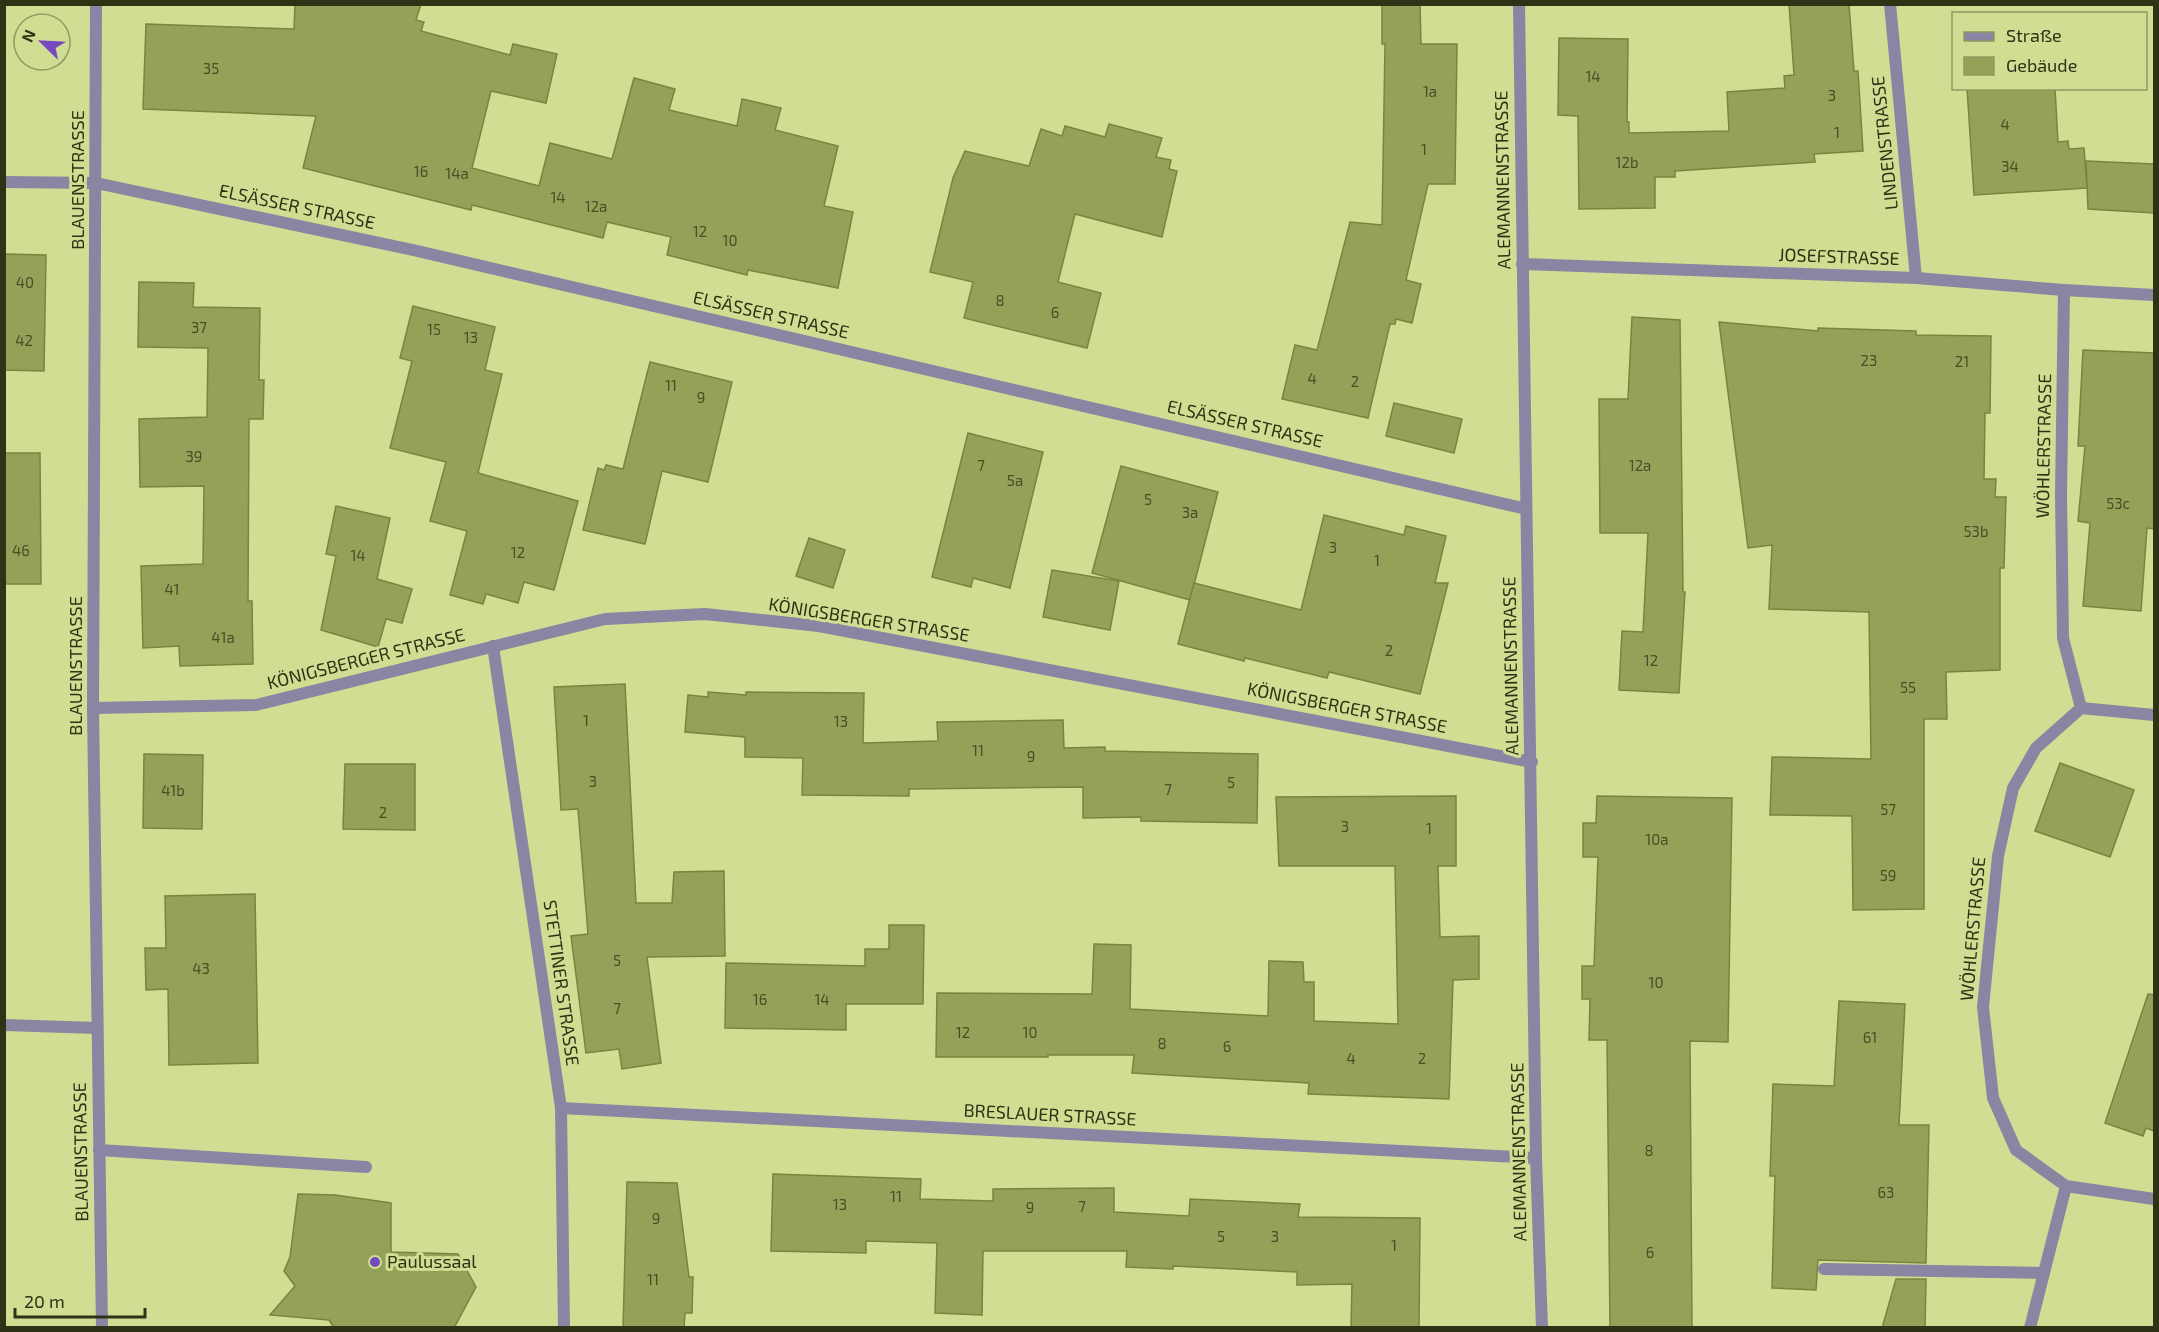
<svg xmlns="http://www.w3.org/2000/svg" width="2159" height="1332" font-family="'Exo 2',sans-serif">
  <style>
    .building { fill: #94a259; stroke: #78853c; stroke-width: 1.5 }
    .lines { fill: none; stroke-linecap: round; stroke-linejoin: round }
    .lane { stroke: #8c84a3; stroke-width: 12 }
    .street { stroke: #8c84a3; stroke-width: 12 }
    .poi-dot { fill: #7749c1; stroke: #cfde92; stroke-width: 2 }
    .labels { text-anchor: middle; stroke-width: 6; stroke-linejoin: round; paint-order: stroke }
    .number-label { font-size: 15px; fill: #484f26 }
    .street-label { font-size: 18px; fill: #2e3315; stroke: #cfde92 }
    .poi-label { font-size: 18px; fill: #2e3315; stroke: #cfde92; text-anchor: start }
  </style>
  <rect width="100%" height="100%" fill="#cfde92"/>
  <g class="building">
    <path d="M295 4H421L416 20 424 22 421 31 510 55 513 44 557 54 546 103 491 91 472 168 539 186 550 143 612 159 634 78 675 89 669 110 737 126 742 99 781 108 775 130 838 146 824 206 853 212 838 288 748 270 747 275 667 255 671 237 607 222 603 238 472 205 471 210 303 168 316 116 143 109 146 24 294 29Z"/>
    <path d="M1382 4H1420L1421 44H1457L1455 184H1428L1406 280 1421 284 1412 323 1396 319 1395 324H1390L1368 418 1282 399 1295 345 1317 350 1350 222 1382 225 1385 44H1382Z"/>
    <path d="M1789 4H1849L1854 71H1858L1863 151 1814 154 1815 162 1675 171V177H1655V208L1579 209 1578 116 1558 115 1559 38 1628 39 1627 122H1629V133L1729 131 1727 92 1785 88 1784 76 1794 75Z"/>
    <path d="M1967 88H2055L2058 142 2068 141 2069 149 2084 148 2087 188 1974 195Z"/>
    <path d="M1109 124 1162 138 1156 157 1171 160 1169 169 1177 171 1162 237 1075 214 1058 282 1101 293 1087 348 964 318 973 282 930 272 953 178 965 151 1029 166 1041 129 1062 136 1065 126 1105 137Z"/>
    <path d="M2086 161 2154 164V213L2088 209Z"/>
    <path d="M4 254 46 255 44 371 4 370Z"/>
    <path d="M139 282 194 283 193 307 260 308 259 380H264L263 419H249L248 601H252L253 664 180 666 179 646 143 648 141 566 203 564 204 486 140 487 139 419 207 417 208 348 138 347Z"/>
    <path d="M413 306 495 327 485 370 502 374 478 473 578 501 554 590 524 582 518 603 486 594 483 604 450 595 467 531 430 521 446 462 390 448 412 361 400 358Z"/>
    <path d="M1632 317 1680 320 1683 592H1685L1679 693 1619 690 1622 631 1643 632 1648 533H1600L1599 399H1628Z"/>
    <path d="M1719 322 1818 331V328L1916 331V335L1991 336 1990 413H1985L1984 479H1996L1995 497H2006L2004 568H2000V670L1946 672 1947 719H1924V909L1853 910 1852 816 1770 815 1772 757 1871 759 1869 612 1769 609 1772 545 1748 548Z"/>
    <path d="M2083 350 2154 353V529L2147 528 2141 611 2083 606 2090 523 2078 521 2085 446H2078Z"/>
    <path d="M650 362 732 382 708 482 662 471 645 544 583 530 598 468 604 470 606 465 623 469Z"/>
    <path d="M1394 403 1462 419 1454 453 1386 436Z"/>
    <path d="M968 433 1043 452 1010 588 973 578 971 587 932 577Z"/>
    <path d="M4 453H40L41 584H4Z"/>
    <path d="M1121 466 1218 492 1190 600 1092 573Z"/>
    <path d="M336 506 390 518 377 579 412 589 402 623 386 619 378 647 321 630 336 556 326 554Z"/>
    <path d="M1324 515 1404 535 1406 526 1446 536 1435 583H1448L1420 694 1329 672 1327 678 1245 658 1244 661 1178 644 1194 583 1301 610Z"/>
    <path d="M809 538 845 550 833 588 796 576Z"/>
    <path d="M1052 570 1119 581 1110 630 1043 617Z"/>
    <path d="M625 684 636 903H672L674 872 724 871 725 956 647 957 661 1063 622 1069 619 1049 586 1053 571 936 588 934 578 809 561 810 554 687Z"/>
    <path d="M708 692 746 695V692L864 693 863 743 938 741 937 722 1063 720 1064 748 1105 747V751L1258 754 1257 823 1141 821V817L1083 818V787L909 789V796L802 795 803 758 745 757V737L685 732 688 695 708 697Z"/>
    <path d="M144 754 203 755 202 829 143 828Z"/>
    <path d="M2060 763 2134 790 2110 857 2035 831Z"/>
    <path d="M345 764H415V830L343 829Z"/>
    <path d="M1456 796V866H1438L1440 937 1479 936V979L1453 980 1449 1099 1308 1094 1309 1083 1132 1073 1134 1055H1048V1057H936L937 993 1092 994 1094 944 1131 945 1130 1009 1268 1016 1269 961 1303 962 1304 982H1314V1021L1398 1024 1395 866H1279L1276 797Z"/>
    <path d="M1597 796 1732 798 1728 1042 1690 1041 1692 1328H1610L1607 1040H1589L1590 999H1582V966H1594L1598 857H1583V823H1596Z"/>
    <path d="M255 894 258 1063 169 1065 168 989 146 990 145 948H166L165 896Z"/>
    <path d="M889 925H924L923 1004H846V1030L725 1028 726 963 865 966V949H889Z"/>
    <path d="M2148 994 2154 995V1131L2146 1128 2143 1136 2105 1123Z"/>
    <path d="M1839 1001 1905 1004 1899 1125H1929L1926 1263 1818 1260 1816 1290 1772 1288 1775 1176H1770L1773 1084 1834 1086Z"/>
    <path d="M773 1174 921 1179 920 1199 993 1201V1189L1114 1188V1212L1189 1216 1190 1199 1300 1204 1298 1217 1420 1218 1419 1328H1351L1352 1284 1297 1285V1272L1173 1266V1269L1126 1267 1127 1251H983L982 1315 935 1313 937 1243 866 1241V1253L771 1251Z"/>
    <path d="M627 1182 677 1183 689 1277H693L692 1313H685L684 1328H623Z"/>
    <path d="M298 1194 335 1195 391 1203V1252L458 1254 476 1287 454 1328H334L329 1320 270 1315 295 1286 284 1271 290 1257Z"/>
    <path d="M1896 1279H1926L1925 1328H1882Z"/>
  </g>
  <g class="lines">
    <path class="lane" d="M99 1150 366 1167"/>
    <g class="street">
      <path d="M96 4 93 708 102 1328"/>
      <path d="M1519 4 1536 1158 1542 1328"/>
      <path d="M1890 4 1916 278"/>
      <path d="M4 182 96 183 413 250 1526 509"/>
      <path d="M1522 264 1916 278 2064 290 2154 295"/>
      <path d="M2064 290 2061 495 2063 638 2081 708"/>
      <path d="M493 646 561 1108 564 1328"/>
      <path d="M93 708 256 705 605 619 705 614 819 626 1532 762"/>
      <path d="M2154 715 2081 708 2036 748 2013 788 1998 856 1983 1007 1993 1098 2016 1150 2066 1186 2154 1199"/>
      <path d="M4 1025 97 1028"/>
      <path d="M561 1108 1536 1158"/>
      <path d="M1824 1269 2043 1273"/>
      <path d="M2030 1328 2066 1186"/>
    </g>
  </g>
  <circle class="poi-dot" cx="375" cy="1262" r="6"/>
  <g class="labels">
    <g class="number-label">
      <text x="211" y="74">35</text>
      <text x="1593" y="82">14</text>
      <text x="1430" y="97">1a</text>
      <text x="1832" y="101">3</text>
      <text x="2005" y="130">4</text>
      <text x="1837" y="138">1</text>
      <text x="1424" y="155">1</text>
      <text x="1627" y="168">12b</text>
      <text x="2010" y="172">34</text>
      <text x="421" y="177">16</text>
      <text x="457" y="179">14a</text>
      <text x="558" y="203">14</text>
      <text x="596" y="212">12a</text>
      <text x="700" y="237">12</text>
      <text x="730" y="246">10</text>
      <text x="25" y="288">40</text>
      <text x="1000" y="306">8</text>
      <text x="1055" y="318">6</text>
      <text x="199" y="333">37</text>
      <text x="434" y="335">15</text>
      <text x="471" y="343">13</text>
      <text x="24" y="346">42</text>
      <text x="1869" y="366">23</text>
      <text x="1962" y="367">21</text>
      <text x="1312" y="384">4</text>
      <text x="1355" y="387">2</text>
      <text x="671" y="391">11</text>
      <text x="701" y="403">9</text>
      <text x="194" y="462">39</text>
      <text x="981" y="471">7</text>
      <text x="1640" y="471">12a</text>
      <text x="1015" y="486">5a</text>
      <text x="1148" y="505">5</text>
      <text x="2118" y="509">53c</text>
      <text x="1190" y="518">3a</text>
      <text x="1976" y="537">53b</text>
      <text x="1333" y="553">3</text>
      <text x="21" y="556">46</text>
      <text x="518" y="558">12</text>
      <text x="358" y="561">14</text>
      <text x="1377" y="566">1</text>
      <text x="172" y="595">41</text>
      <text x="223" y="643">41a</text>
      <text x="1389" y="656">2</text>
      <text x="1651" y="666">12</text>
      <text x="1908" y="693">55</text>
      <text x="586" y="726">1</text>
      <text x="841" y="727">13</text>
      <text x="978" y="756">11</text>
      <text x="1031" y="762">9</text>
      <text x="593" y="787">3</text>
      <text x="1231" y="788">5</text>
      <text x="1168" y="795">7</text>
      <text x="173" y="796">41b</text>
      <text x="1888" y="815">57</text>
      <text x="383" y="818">2</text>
      <text x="1345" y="832">3</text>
      <text x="1429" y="834">1</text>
      <text x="1657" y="845">10a</text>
      <text x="1888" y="881">59</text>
      <text x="617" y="966">5</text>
      <text x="201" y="974">43</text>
      <text x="1656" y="988">10</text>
      <text x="760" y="1005">16</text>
      <text x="822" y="1005">14</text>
      <text x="617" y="1014">7</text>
      <text x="963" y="1038">12</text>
      <text x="1030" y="1038">10</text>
      <text x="1870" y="1043">61</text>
      <text x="1162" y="1049">8</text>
      <text x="1227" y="1052">6</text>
      <text x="1351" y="1064">4</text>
      <text x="1422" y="1064">2</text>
      <text x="1649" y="1156">8</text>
      <text x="1886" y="1198">63</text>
      <text x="896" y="1202">11</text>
      <text x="840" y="1210">13</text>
      <text x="1082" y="1212">7</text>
      <text x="1030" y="1213">9</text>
      <text x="656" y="1224">9</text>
      <text x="1221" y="1242">5</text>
      <text x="1275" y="1242">3</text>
      <text x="1394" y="1251">1</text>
      <text x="1650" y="1258">6</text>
      <text x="653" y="1285">11</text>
    </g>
    <g class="street-label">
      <text transform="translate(1885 143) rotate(-96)" y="6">LINDENSTRASSE</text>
      <text transform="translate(78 180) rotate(-90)" y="6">BLAUENSTRASSE</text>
      <text transform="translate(1503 180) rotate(-91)" y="6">ALEMANNENSTRASSE</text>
      <text transform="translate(297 207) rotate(12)" y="6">ELSÄSSER STRASSE</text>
      <text transform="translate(1839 257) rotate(2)" y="6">JOSEFSTRASSE</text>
      <text transform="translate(771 315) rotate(13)" y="6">ELSÄSSER STRASSE</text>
      <text transform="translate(1245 424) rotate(13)" y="6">ELSÄSSER STRASSE</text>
      <text transform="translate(2044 446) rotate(-89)" y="6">WÖHLERSTRASSE</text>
      <text transform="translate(869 620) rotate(9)" y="6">KÖNIGSBERGER STRASSE</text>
      <text transform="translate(366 659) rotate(-14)" y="6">KÖNIGSBERGER STRASSE</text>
      <text transform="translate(76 666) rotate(-90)" y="6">BLAUENSTRASSE</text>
      <text transform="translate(1511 666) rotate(-91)" y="6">ALEMANNENSTRASSE</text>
      <text transform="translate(1347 708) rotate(11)" y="6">KÖNIGSBERGER STRASSE</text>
      <text transform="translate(1973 929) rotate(-85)" y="6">WÖHLERSTRASSE</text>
      <text transform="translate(561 983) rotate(82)" y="6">STETTINER STRASSE</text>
      <text transform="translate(1050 1115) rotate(3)" y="6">BRESLAUER STRASSE</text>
      <text transform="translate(81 1152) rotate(-91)" y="6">BLAUENSTRASSE</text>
      <text transform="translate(1519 1152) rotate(-91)" y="6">ALEMANNENSTRASSE</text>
    </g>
    <g class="poi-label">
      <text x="387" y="1268">Paulussaal</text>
    </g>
  </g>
  <rect width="2159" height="1332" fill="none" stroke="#2e3315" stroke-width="12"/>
  <rect x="1952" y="12" width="195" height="78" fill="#cfde92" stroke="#8f9a60" stroke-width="1.5"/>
  <rect x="1964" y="32" width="30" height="9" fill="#8c84a3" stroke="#8f9a60" stroke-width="1.5"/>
  <text x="2006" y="42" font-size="18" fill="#2e3315">Straße</text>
  <rect x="1964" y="57" width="30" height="18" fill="#94a259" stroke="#8f9a60" stroke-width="1.5"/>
  <text x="2006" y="72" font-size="18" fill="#2e3315">Gebäude</text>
  <g transform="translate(42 42) rotate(294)"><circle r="28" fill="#cfde92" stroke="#8f9a60" stroke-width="1.5"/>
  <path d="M0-4.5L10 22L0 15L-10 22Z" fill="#7749c1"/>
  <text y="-9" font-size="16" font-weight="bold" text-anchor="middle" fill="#2e3315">N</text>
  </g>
  <path d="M15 1308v9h130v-9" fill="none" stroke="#2e3315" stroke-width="3"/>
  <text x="24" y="1308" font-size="18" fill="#2e3315" stroke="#cfde92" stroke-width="4.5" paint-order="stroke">20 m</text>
</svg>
